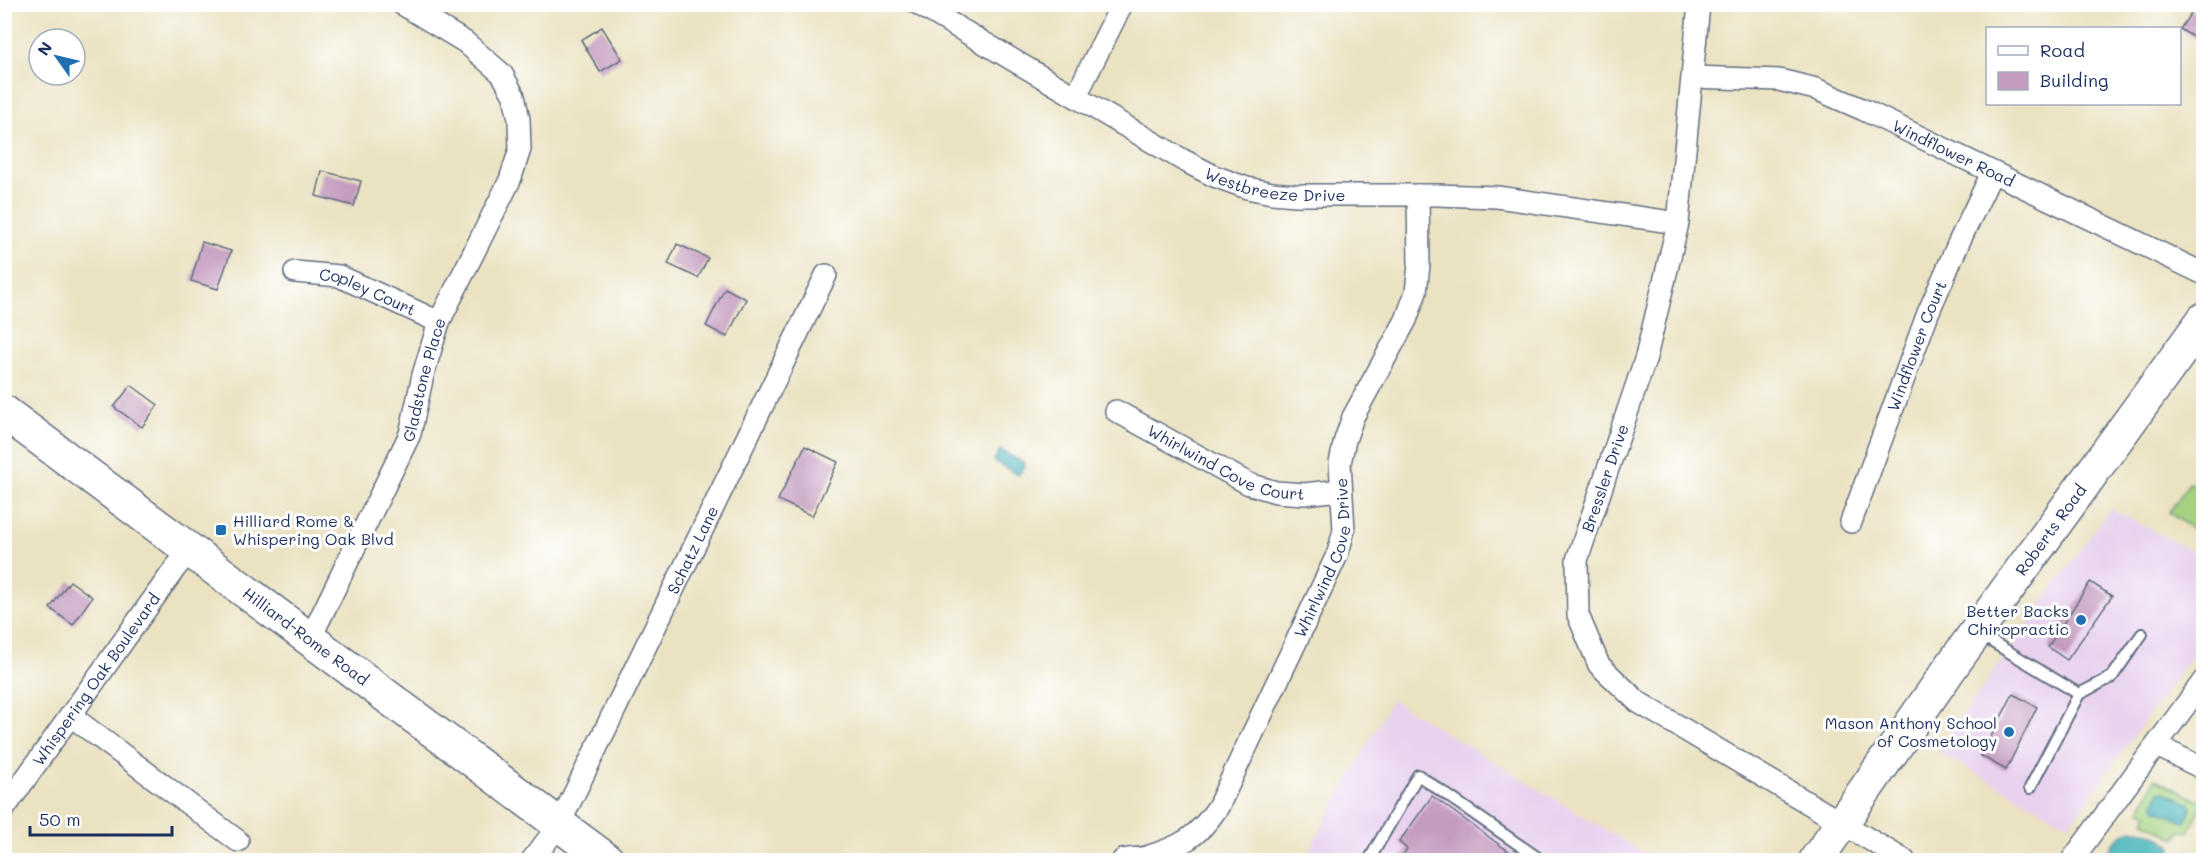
<svg xmlns="http://www.w3.org/2000/svg" width="2208" height="865" font-family="Mali,sans-serif">
  <style>
    .built { fill: #e8d2ee }
    .green { fill: #a4d280; stroke: #60806f; stroke-width: 1.5 }
    .water { fill: #40b1b8; stroke: #2e708b; stroke-width: 1.5 }
    .building { fill: #c49cbf }
    .lines { fill: none; stroke-linecap: round; stroke-linejoin: round }
    .lane-casing { stroke: #636e81; stroke-width: 14 }
    .street-casing { stroke: #636e81; stroke-width: 24 }
    .primary-casing { stroke: #636e81; stroke-width: 36 }
    .lane { stroke: #fff; stroke-width: 10 }
    .street { stroke: #fff; stroke-width: 21 }
    .primary { stroke: #fff; stroke-width: 33 }
    .poi-dot { fill: #1f6fb2; stroke: #fff; stroke-width: 2 }
    .labels { text-anchor: middle; stroke-width: 6; stroke-linejoin: round; paint-order: stroke }
    .street-label { font-size: 16px; fill: #1b2f5e; stroke: #fff }
    .poi-label { font-size: 16px; fill: #1b2f5e; stroke: #fff; text-anchor: end }
  </style>
  <rect width="100%" height="100%" fill="#fff"/>
  <filter id="ink" filterUnits="userSpaceOnUse"><feTurbulence type="fractalNoise" baseFrequency=".0167" numOctaves="2"/><feDisplacementMap in="SourceGraphic" scale="12" xChannelSelector="R" yChannelSelector="G"/><feConvolveMatrix kernelMatrix="1 2 1 2 8 2 1 2 1" color-interpolation-filters="sRGB"/></filter>
  <filter id="wash" filterUnits="userSpaceOnUse"><feTurbulence type="fractalNoise" baseFrequency=".008" numOctaves="4" result="noise"/><feDisplacementMap in="SourceGraphic" scale="24" xChannelSelector="R" yChannelSelector="G"/><feGaussianBlur stdDeviation="1.35" result="paint"/><feColorMatrix in="noise" values="0 0 0 0 0 0 0 0 0 0 0 0 0 0 0 0 0 1.4 0 .05"/><feComposite in="paint" operator="in"/></filter>
  <g filter="url(#wash)">
    <rect width="100%" height="100%" fill="#eae2c1"/>
    <g class="built">
      <path d="M2110 508 2203 557V641L2069 825 1937 752Z"/>
      <path d="M1392 700 1655 860H1304Z"/>
    </g>
    <g class="green">
      <path d="M2190 482 2203 492V537L2169 512Z"/>
      <path d="M2155 779 2203 803 2189 832 2181 831 2176 839 2145 822 2148 814 2140 810Z"/>
    </g>
    <g class="water">
      <path d="M1000 450 1024 463 1025 466 1018 475 995 462 994 460Z"/>
      <path d="M2164 791 2190 804 2191 808 2186 820 2181 821 2155 808 2154 803 2159 792Z"/>
      <path d="M2132 830C2150 830 2160 836 2172 847L2171 855 2158 860H2109C2105 847 2121 834 2132 830Z"/>
    </g>
    <g id="blocks">
      <g class="building">
        <path d="M2193 10 2204 17V44L2180 29Z"/>
        <path d="M602 27 622 59 600 72 581 40Z"/>
        <path d="M322 171 361 181 354 206 316 196Z"/>
        <path d="M202 242 231 251 218 289 191 281Z"/>
        <path d="M677 244 708 258 698 278 668 264Z"/>
        <path d="M725 288 746 299 727 337 706 326Z"/>
        <path d="M131 385 158 405 142 427 114 407Z"/>
        <path d="M805 446 838 462 812 516 778 500Z"/>
        <path d="M70 581 92 597 73 625 50 608Z"/>
        <path d="M2090 582 2112 596 2067 660 2048 647Z"/>
        <path d="M2013 694 2037 707 2006 770 1981 756Z"/>
        <path d="M1432 796 1522 861H1399L1407 849 1399 842Z"/>
      </g>
    </g>
  </g>
  <g filter="url(#ink)">
    <use href="#blocks" fill-opacity="0" stroke="#636e81" stroke-width="1.5"/>
    <g class="lines">
      <g class="lane-casing">
        <g id="lane">
          <path d="M1979 634 2079 694"/>
          <path d="M2030 788 2079 694 2112 677 2142 634"/>
          <path d="M1369 860 1418 775 1541 860"/>
        </g>
      </g>
      <g class="street-casing">
        <g id="street">
          <path id="s1" d="M918 4 1183 160 1214 176 1247 188 1272 193 1296 195H1436L1497 197 1678 223"/>
          <path d="M1699 4 1678 223 1646 357 1577 560 1578 615 1599 665 1638 702 1904 860"/>
          <path id="s2" d="M1693 77 1779 80 1816 89 1864 110 2204 274"/>
          <path d="M1076 96 1122 4"/>
          <path id="s3" d="M295 272 339 276 439 322"/>
          <path id="s4" d="M1116 411 1249 484 1276 492 1304 494 1341 490"/>
          <path id="s5" d="M1851 522 1928 313 1959 242 1992 173"/>
          <path id="s6" d="M310 639 410 434 423 375 439 322 510 180 520 149 519 119 514 96 502 74 465 42 402 4"/>
          <path d="M71 716 238 841"/>
          <path d="M2157 746 2204 769"/>
          <path id="s7" d="M4 809 176 567 191 550"/>
          <path id="s8" d="M532 860 559 825 826 275"/>
          <path id="s9" d="M1123 860C1131 858 1139 859 1146 857 1181 847 1198 837 1218 807L1338 553 1344 530 1340 463 1345 440 1353 417 1406 320 1416 292 1419 265 1418 195"/>
          <path d="M2072 860 2204 680"/>
        </g>
      </g>
      <g class="primary-casing">
        <g id="primary">
          <path id="s10" d="M4 412 607 860"/>
          <path id="s11" d="M1816 860 1953 664 2204 319"/>
        </g>
      </g>
      <use href="#lane" class="lane"/>
      <use href="#street" class="street"/>
      <use href="#primary" class="primary"/>
    </g>
  </g>
  <g class="poi-dot">
    <rect x="215" y="524" width="12" height="12" rx="3"/>
    <circle cx="2081" cy="620" r="6"/>
    <circle cx="2009" cy="732" r="6"/>
  </g>
  <g class="labels">
    <g class="street-label">
      <text dy="6" stroke="none"><textPath href="#s2" startOffset="276">Windflower Road</textPath></text>
      <text dy="6" stroke="none"><textPath href="#s1" startOffset="405">Westbreeze Drive</textPath></text>
      <text dy="6" stroke="none"><textPath href="#s3" startOffset="76">Copley Court</textPath></text>
      <text dy="6" stroke="none"><textPath href="#s5" startOffset="188">Windflower Court</textPath></text>
      <text dy="6" stroke="none"><textPath href="#s6" startOffset="284">Gladstone Place</textPath></text>
      <text dy="6" stroke="none"><textPath href="#s4" startOffset="123">Whirlwind Cove Court</textPath></text>
      <text transform="translate(1605 478) rotate(-71)" y="6">Bressler Drive</text>
      <text dy="6" stroke="none"><textPath href="#s11" startOffset="405">Roberts Road</textPath></text>
      <text dy="6" stroke="none"><textPath href="#s8" startOffset="350">Schatz Lane</textPath></text>
      <text dy="6" stroke="none"><textPath href="#s9" startOffset="386">Whirlwind Cove Drive</textPath></text>
      <text dy="6" stroke="none"><textPath href="#s10" startOffset="376">Hilliard-Rome Road</textPath></text>
      <text dy="6" stroke="none"><textPath href="#s7" startOffset="159">Whispering Oak Boulevard</textPath></text>
    </g>
    <g class="poi-label">
      <text x="233" y="527" text-anchor="start">Hilliard Rome &amp;<tspan x="233" dy="18">Whispering Oak Blvd</tspan></text>
      <text x="2069" y="617">Better Backs<tspan x="2069" dy="18">Chiropractic</tspan></text>
      <text x="1997" y="729">Mason Anthony School<tspan x="1997" dy="18">of Cosmetology</tspan></text>
    </g>
  </g>
  <rect width="2208" height="865" fill="none" stroke="#fff" stroke-width="24"/>
  <rect x="1986" y="27" width="195" height="78" fill="#ffffff" stroke="#a4acbf" stroke-width="1.5"/>
  <rect x="1998" y="46" width="30" height="9" fill="#ffffff" stroke="#a4acbf" stroke-width="1.5"/>
  <text x="2040" y="57" font-size="18" fill="#1b2f5e">Road</text>
  <rect x="1998" y="72" width="30" height="18" fill="#c49cbf" stroke="#a4acbf" stroke-width="1.5"/>
  <text x="2040" y="87" font-size="18" fill="#1b2f5e">Building</text>
  <g transform="translate(57 57) rotate(304)"><circle r="28" fill="#ffffff" stroke="#a4acbf" stroke-width="1.5"/>
  <path d="M0-4.5L10 22L0 15L-10 22Z" fill="#1f6fb2"/>
  <text y="-9" font-size="16" font-weight="bold" text-anchor="middle" fill="#1b2f5e">N</text>
  </g>
  <path d="M30 826v9h142v-9" fill="none" stroke="#1b2f5e" stroke-width="3"/>
  <text x="39" y="826" font-size="18" fill="#1b2f5e" stroke="#ffffff" stroke-width="4.5" paint-order="stroke">50 m</text>
</svg>
